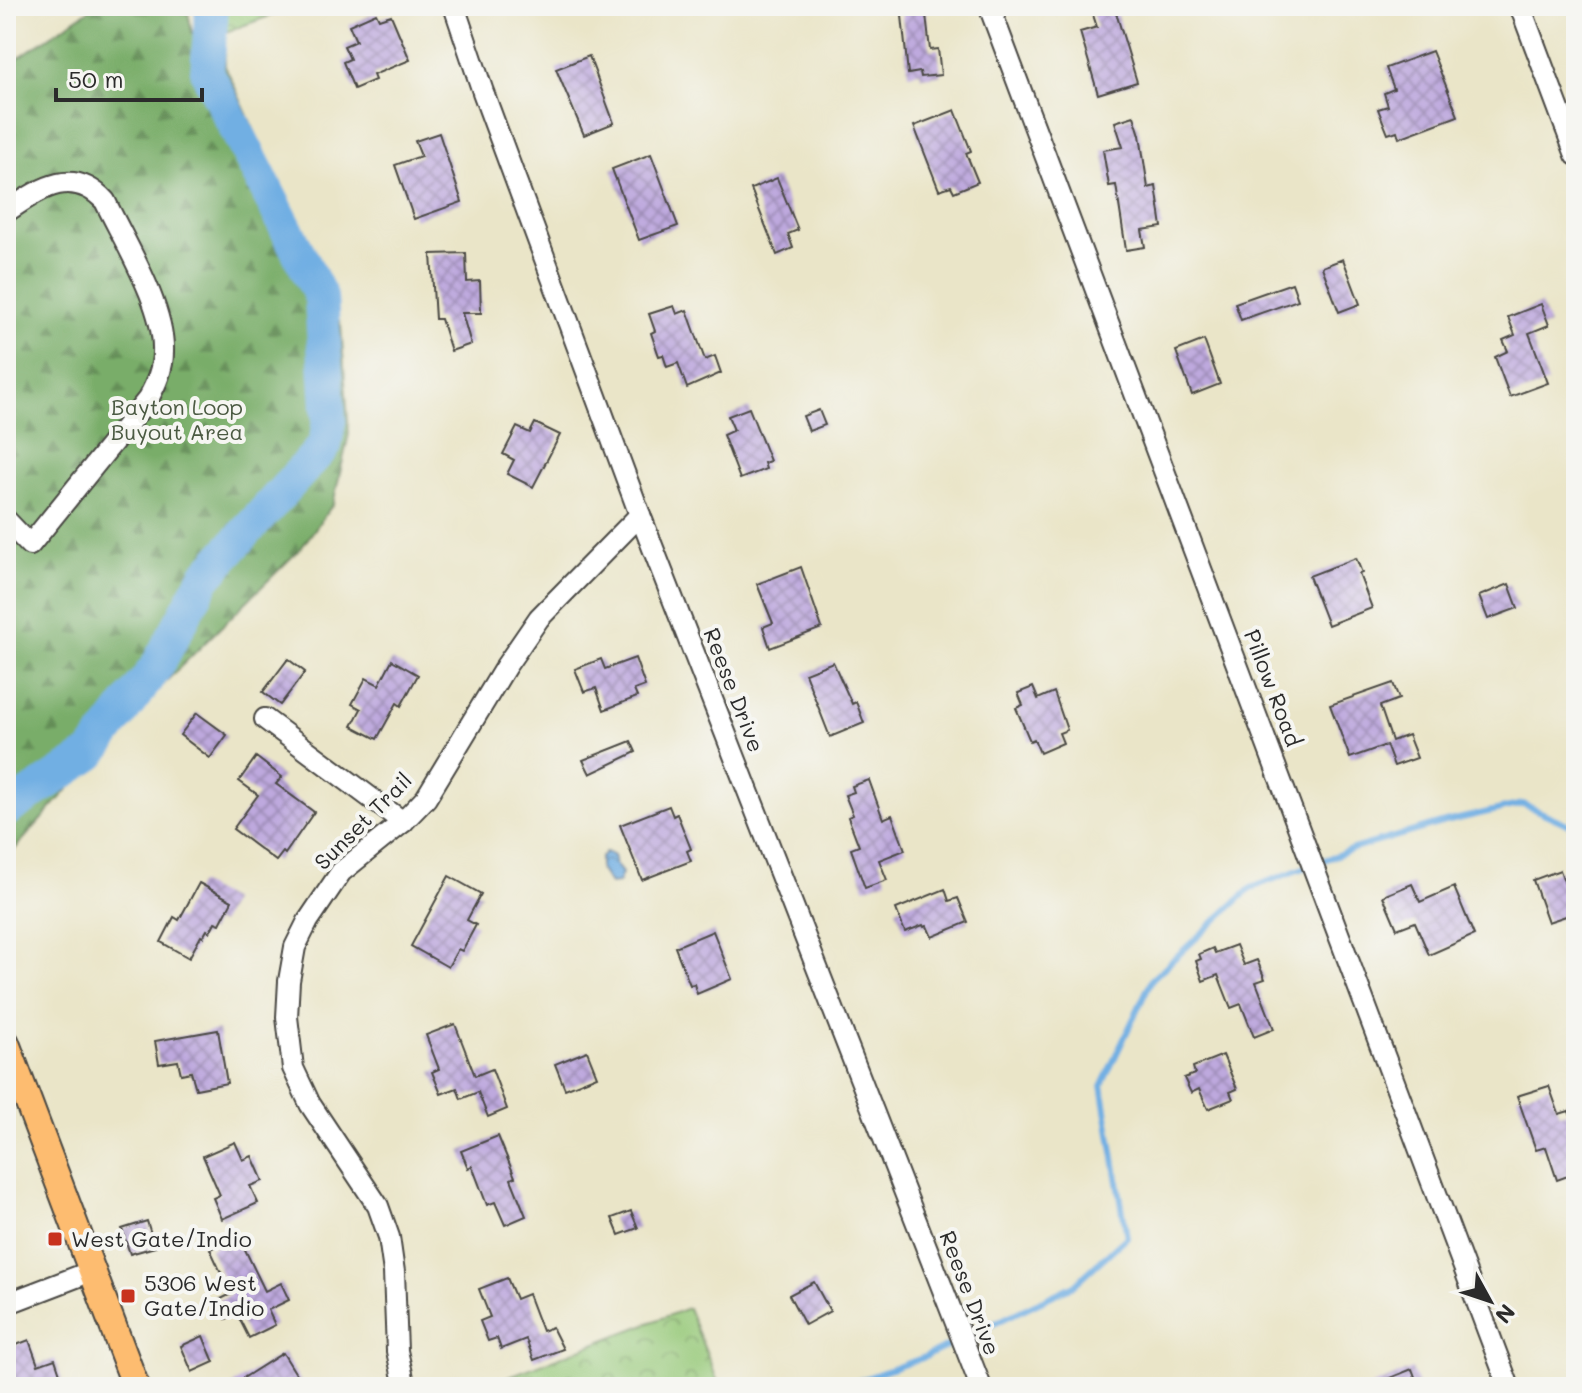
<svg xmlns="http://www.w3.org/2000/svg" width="1582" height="1393" font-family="Mali,sans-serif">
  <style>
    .forest { fill: url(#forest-firs); stroke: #526c4a; stroke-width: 2 }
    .park { fill: url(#park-crowns); stroke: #617a52; stroke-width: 2 }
    .water { fill: url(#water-ripples); stroke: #4e6d87; stroke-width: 2 }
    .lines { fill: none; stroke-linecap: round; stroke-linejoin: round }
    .stream { stroke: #71afe3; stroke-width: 6 }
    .river { stroke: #71afe3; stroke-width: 34 }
    .building { fill: url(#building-cross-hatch) }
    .minor-casing { stroke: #484743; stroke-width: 24 }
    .major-casing { stroke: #484743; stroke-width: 30 }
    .minor { stroke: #fff; stroke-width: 20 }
    .major { stroke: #fdbc70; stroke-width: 26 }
    .poi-dot { fill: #c8321e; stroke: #f6f6f2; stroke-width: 3 }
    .labels { text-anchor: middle; stroke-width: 8; stroke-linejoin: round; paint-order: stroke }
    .park-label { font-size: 22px; fill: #4b5a42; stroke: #f6f6f2 }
    .street-label { font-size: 22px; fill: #2b2b2b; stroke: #f6f6f2 }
    .poi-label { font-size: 22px; fill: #2b2b2b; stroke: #f6f6f2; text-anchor: start }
  </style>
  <defs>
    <pattern id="forest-firs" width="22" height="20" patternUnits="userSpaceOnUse" patternTransform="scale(2)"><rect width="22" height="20" fill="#79ad69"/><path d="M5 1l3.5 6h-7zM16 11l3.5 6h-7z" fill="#638d57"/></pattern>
    <pattern id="park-crowns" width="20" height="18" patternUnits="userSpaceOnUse" patternTransform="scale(2)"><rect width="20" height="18" fill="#97c979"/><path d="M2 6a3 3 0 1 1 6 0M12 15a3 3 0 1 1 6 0" fill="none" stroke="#7ba363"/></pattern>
    <pattern id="water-ripples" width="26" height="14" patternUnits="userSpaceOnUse" patternTransform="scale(2)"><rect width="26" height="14" fill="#71afe3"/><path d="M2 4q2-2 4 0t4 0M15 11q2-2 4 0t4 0" fill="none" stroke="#5d8fb8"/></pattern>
    <pattern id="building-cross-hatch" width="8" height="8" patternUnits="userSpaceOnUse" patternTransform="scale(2)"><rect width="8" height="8" fill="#bea9de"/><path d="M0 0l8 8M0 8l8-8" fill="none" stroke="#9b8ab4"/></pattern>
  </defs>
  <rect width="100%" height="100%" fill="#f6f6f2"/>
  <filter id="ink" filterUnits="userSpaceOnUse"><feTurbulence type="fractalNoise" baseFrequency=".0125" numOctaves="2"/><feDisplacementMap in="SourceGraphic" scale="16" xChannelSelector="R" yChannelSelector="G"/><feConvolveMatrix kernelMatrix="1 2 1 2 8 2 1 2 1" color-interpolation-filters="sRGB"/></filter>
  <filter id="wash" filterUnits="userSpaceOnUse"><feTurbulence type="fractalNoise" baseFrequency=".006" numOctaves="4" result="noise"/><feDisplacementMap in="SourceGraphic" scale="32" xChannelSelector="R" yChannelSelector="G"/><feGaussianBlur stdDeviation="1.8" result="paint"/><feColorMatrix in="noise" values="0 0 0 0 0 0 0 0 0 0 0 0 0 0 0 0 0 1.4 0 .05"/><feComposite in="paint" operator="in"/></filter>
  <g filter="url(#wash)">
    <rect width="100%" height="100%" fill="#eae5c8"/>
    <path class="forest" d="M95 6H187L192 33H223L225 66 321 277 341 326 349 434 333 504 301 548 149 698 6 859V66Z"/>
    <g class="park">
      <path d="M227 6H297L223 33Z"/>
      <path d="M688 1308 720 1387H481Z"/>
    </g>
    <path class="water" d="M606 852 613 856 615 864 622 873 618 883 610 884 600 869V858Z"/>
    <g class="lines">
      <path class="stream" d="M841 1387 925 1357 1074 1285 1127 1237 1102 1085 1152 979 1251 888 1353 849 1445 822 1523 804 1576 828"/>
      <path class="river" d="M6 810 91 754 157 666 205 577 325 445 329 421 321 297 207 72 212 6"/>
    </g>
    <g id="blocks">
      <g class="building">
        <path d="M901 6H925L930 50 938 49 941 75 921 77 920 72 908 74Z"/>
        <path d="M1090 6H1114L1137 82 1098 94 1080 32 1097 27Z"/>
        <path d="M376 13 379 19 391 15 410 60 373 75 375 80 354 89 343 62 350 59 344 46 356 41 349 25Z"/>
        <path d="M1432 51 1458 116 1399 138 1397 131 1388 134 1378 109 1388 106 1384 93 1394 89 1386 68Z"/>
        <path d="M589 56 614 123 584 135 556 69Z"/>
        <path d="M955 110 971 151 966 153 978 182 954 192 951 186 939 190 914 126Z"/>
        <path d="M1134 116 1140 135 1148 188 1156 186 1162 227 1142 230 1145 247 1126 250 1116 185 1109 186 1103 150 1123 147 1115 122Z"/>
        <path d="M439 133 462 202 414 219 395 165 421 156 415 141Z"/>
        <path d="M651 154 678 226 639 240 612 169Z"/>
        <path d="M777 178 798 230 788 234 793 248 777 255 751 189Z"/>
        <path d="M466 253 467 282 480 281 481 313H462L471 344 451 351 441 319H435L431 254Z"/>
        <path d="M1343 259 1360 304 1339 312 1322 267Z"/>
        <path d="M1292 283 1298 300 1241 320 1235 303Z"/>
        <path d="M1541 304 1549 325 1529 333 1548 383 1510 397 1495 357 1508 351 1503 340 1515 335 1508 317Z"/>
        <path d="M674 306 677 314 687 310 705 360 715 356 721 373 687 388 678 363 667 367 663 355 659 356 651 333 655 331 649 314Z"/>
        <path d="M1204 340 1220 384 1192 395 1176 351Z"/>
        <path d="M749 408 770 461 764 463 766 469 740 479 723 435 734 430 728 416Z"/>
        <path d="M819 410 825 425 809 431 803 416Z"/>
        <path d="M535 423 560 435 533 487 507 474 514 460 503 454 517 427 530 433Z"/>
        <path d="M1356 558 1362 573 1359 574 1372 608 1328 625 1309 576Z"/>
        <path d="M801 567 822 628 770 648 763 627 773 623 757 584Z"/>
        <path d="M1509 584 1518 608 1488 619 1479 596Z"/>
        <path d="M635 658 645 686 634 690 637 697 604 710 596 688 584 692 575 669 601 659 605 669Z"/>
        <path d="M288 659 305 672 280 705 263 692Z"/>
        <path d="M392 660 418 675 401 706 397 703 377 739 352 726 361 709 352 704 366 678 379 685Z"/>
        <path d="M833 662 852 704 856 702 864 723 830 737 805 673Z"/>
        <path d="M1393 683 1399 699 1380 706 1392 741 1408 735 1417 758 1394 766 1386 745 1350 758 1330 705Z"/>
        <path d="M1033 687 1038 699 1054 692 1067 730 1059 733 1063 743 1040 753 1034 739 1030 741 1016 708 1023 705 1018 693Z"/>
        <path d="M197 713 227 735 210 758 180 735Z"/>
        <path d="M631 741 636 752 590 774 583 760Z"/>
        <path d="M256 757 282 777 276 784 314 812 285 854 283 852 276 861 233 829 258 795 239 781Z"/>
        <path d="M869 780 883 819 892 815 905 850 879 860 887 880 865 888 851 849 859 846 848 817 853 815 845 795 854 792 852 786Z"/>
        <path d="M669 806 673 816 677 814 691 849 687 851 691 861 642 880 620 825Z"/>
        <path d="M1560 870 1575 913 1548 922 1533 880Z"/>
        <path d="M449 876 481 894 467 920 476 925 462 951 458 949 448 967 411 946Z"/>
        <path d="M199 883 232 901 220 924 215 922 210 932 207 930 203 937 201 936 189 958 161 942 174 917 179 920Z"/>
        <path d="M1412 884 1420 902 1454 887 1474 935 1429 955 1415 922 1397 929 1383 896Z"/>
        <path d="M945 889 949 901 958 898 968 922 932 937 927 926 924 927 923 925 905 932 896 909Z"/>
        <path d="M713 931 732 979 697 994 694 984 690 985 675 947Z"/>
        <path d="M1236 945 1244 965 1257 960 1265 979 1256 982 1274 1029 1254 1037 1241 1004 1231 1008 1218 975 1203 981 1196 961 1201 959 1199 954 1213 948 1215 953Z"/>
        <path d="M455 1024 475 1076 492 1069 507 1109 488 1117 478 1092 461 1099 457 1088 441 1094 432 1072 439 1069 426 1035Z"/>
        <path d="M218 1030 227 1083 196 1089 191 1072 181 1074 178 1061 159 1064 155 1041Z"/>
        <path d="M587 1051 597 1076 565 1089 555 1064Z"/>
        <path d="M1223 1055 1237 1089 1230 1092 1233 1099 1208 1109 1199 1089 1191 1093 1184 1078 1195 1074 1193 1067Z"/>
        <path d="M1549 1086 1559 1114 1569 1111 1576 1130V1173L1557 1180 1546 1147 1536 1150 1517 1096Z"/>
        <path d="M498 1136 515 1177 511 1179 526 1216 505 1225 495 1202 487 1205 472 1166 468 1168 461 1151Z"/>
        <path d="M235 1142 243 1160 252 1156 263 1181 250 1186 258 1203 222 1219 213 1198 220 1195 203 1156Z"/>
        <path d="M631 1211 638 1228 619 1235 612 1218Z"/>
        <path d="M147 1221 155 1247 130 1254 122 1229Z"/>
        <path d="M238 1235 265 1291 281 1283 289 1300 268 1310 275 1325 249 1338 237 1314 226 1319 217 1301 231 1294 210 1249Z"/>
        <path d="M507 1278 516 1299 528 1294 542 1331 552 1327 563 1349 534 1360 526 1339 501 1349 497 1338 488 1341 480 1321 490 1317 479 1289Z"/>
        <path d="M814 1282 830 1311 805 1325 789 1295Z"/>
        <path d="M203 1336 214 1362 192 1372 181 1346Z"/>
        <path d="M29 1340 38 1365 55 1359 62 1380 42 1387H6V1349Z"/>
        <path d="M283 1353 304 1387H229Z"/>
        <path d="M1412 1369 1419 1387H1370V1386Z"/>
      </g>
    </g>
  </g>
  <g filter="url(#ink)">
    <use href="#blocks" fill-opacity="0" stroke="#484743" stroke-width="2"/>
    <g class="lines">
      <g class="minor-casing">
        <g id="minor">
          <path d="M454 6 483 92 640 515 981 1387"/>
          <path d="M989 6 1509 1387"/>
          <path d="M1520 6 1576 155"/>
          <path d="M6 212C39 190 71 165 105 201 125 243 165 307 163 352 163 369 156 384 148 399L30 545 6 520"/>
          <path d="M265 719 403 822"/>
          <path d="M6 1304 92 1271"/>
          <path d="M405 1387 397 1351 394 1272 389 1237 378 1206 310 1104 293 1068 287 1017 289 981 295 947 308 921 341 872 403 822 426 798 506 666 539 618 640 515"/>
        </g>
      </g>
      <g class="major-casing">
        <path id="major" d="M6 1043 136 1387"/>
      </g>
      <use href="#minor" class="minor"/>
      <use href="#major" class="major"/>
    </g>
  </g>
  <g class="poi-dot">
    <rect x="47" y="1231" width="16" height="16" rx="4"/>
    <rect x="120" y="1288" width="16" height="16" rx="4"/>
  </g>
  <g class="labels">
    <g class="park-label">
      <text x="177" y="415">Bayton Loop<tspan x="177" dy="25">Buyout Area</tspan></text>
    </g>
    <g class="street-label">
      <text transform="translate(1273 688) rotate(69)" y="8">Pillow Road</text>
      <text transform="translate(734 690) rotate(69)" y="8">Reese Drive</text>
      <text transform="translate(363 821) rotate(-45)" y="8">Sunset Trail</text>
      <text transform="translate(970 1293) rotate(69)" y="8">Reese Drive</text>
    </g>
    <g class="poi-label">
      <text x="71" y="1247">West Gate/Indio</text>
      <text x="144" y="1291">5306 West<tspan x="144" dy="25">Gate/Indio</tspan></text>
    </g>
  </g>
  <rect width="1582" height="1393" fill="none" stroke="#f6f6f2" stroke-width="32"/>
  <g transform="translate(1490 1301) rotate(130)" stroke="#f6f6f2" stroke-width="6" paint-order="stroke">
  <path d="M0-6L14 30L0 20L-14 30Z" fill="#2b2b2b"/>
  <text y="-12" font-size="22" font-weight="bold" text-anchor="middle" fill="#2b2b2b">N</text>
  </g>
  <path d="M56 88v12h146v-12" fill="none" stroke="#2b2b2b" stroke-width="4"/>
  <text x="68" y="88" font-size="24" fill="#2b2b2b" stroke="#f6f6f2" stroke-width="6" paint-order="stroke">50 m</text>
</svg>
